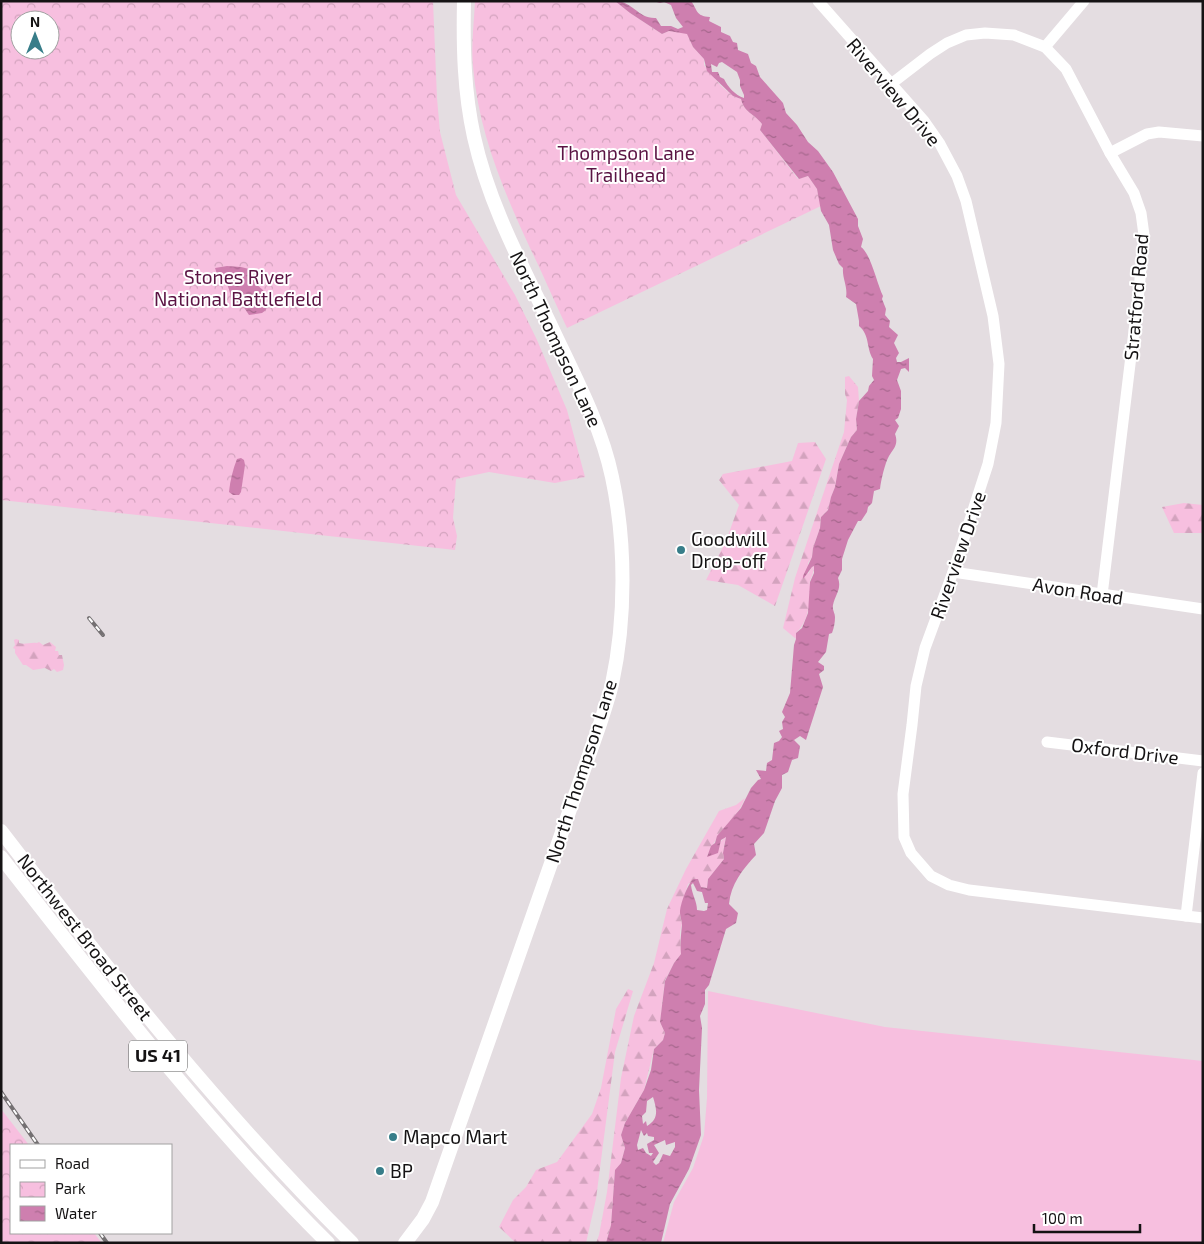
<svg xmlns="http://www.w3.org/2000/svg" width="1204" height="1244" font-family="'Exo 2',sans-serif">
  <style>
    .grass { fill: #f7bfdf }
    .forest { fill: url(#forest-firs) }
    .park { fill: url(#park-crowns); fill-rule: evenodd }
    .water { fill: url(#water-ripples); fill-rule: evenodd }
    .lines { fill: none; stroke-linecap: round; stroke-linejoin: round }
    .minor { stroke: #fff; stroke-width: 11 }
    .major { stroke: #fff; stroke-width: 14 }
    .rail-casing { stroke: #747072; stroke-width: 4 }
    .rail { stroke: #fff; stroke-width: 2; stroke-dasharray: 5.5; stroke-linecap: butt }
    .poi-dot { fill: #377d89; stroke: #fff; stroke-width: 2 }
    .labels { text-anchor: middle; stroke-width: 4; stroke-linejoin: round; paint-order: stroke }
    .shield { fill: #fff; stroke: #5b5a5a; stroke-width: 1 }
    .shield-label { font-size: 18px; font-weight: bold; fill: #151314 }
    .street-label { font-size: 19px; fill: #151314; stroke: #fff }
    .park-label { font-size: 19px; fill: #5b1444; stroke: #fff }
    .poi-label { font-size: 19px; fill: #151314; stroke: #fff; text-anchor: start }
  </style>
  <defs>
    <pattern id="forest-firs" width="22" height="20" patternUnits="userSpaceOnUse" patternTransform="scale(1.25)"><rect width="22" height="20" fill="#f7bfdf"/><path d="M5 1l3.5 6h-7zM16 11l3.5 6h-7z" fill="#d3a3be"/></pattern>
    <pattern id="park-crowns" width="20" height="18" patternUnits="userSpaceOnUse" patternTransform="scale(1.25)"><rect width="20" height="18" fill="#f7bfdf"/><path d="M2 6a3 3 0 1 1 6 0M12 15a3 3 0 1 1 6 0" fill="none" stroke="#d3a3be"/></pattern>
    <pattern id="water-ripples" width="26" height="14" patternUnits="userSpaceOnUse" patternTransform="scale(1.25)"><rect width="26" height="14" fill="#ce7faf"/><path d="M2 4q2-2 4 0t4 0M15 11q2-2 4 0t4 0" fill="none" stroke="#a6678d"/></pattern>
  </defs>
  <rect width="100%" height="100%" fill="#e4dde1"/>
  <path class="grass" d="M708 991 885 1027 1203 1061V1243H663L674 1202 693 1168 704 1135 707 1098Z"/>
  <g class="forest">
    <path d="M849 376 858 387 859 401 856 419 857 430 851 437 839 464 835 487 831 497 828 510 821 517 820 528 813 548 812 557 808 563V574L812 567 814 566C814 572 812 575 810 581 809 585 811 589 810 593 810 606 807 623 796 633V639L783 628 795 578 844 432 847 400 845 394V377Z"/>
    <path d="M815 442 826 459 775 606 738 585 706 580 726 541 739 505 719 480 723 474 792 461 798 443Z"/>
    <path d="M1184 503 1203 505V533H1174L1162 507Z"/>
    <path d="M16 639 19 640V643C25 645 30 642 37 643L39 642 43 645 50 642 56 647 55 651H58L59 655H62L64 665 63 670 57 672 54 669 51 671 45 668 33 670 26 665H23L15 653V649L13 648 15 645 14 640Z"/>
    <path d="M745 798C739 814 728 822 719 835 714 841 711 850 707 856L726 836 723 853 724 859 708 879 707 888 701 887 698 879 688 884 682 904 680 915 682 924 680 932 681 954 674 963 665 980 660 1022 665 1033 663 1040 654 1049 644 1090 625 1123 621 1135 625 1148 621 1163 615 1171 611 1225 606 1243H596L599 1235 607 1192 621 1078 634 1016 654 963 667 909 686 869 719 811 736 805Z"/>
    <path d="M628 989 633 991 615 1052 596 1199 586 1243H516L499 1227 513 1200 526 1187 536 1170 557 1162 592 1114 601 1088 616 1009Z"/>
  </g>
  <g class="park">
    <path d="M1 1H433L437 98 440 132 456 195 515 295 537 340 567 410 585 477 555 483 489 472 456 479 453 518 457 536 455 550 1 500ZM20 20H50V50H20Z"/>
    <path d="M475 1H615L630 13 662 34 669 31 687 33 693 47 704 59V65L721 86 733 96 741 99C745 114 754 113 762 124L760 130 798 179 808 176 817 189 821 206 567 328C554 301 543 274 530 248 503 190 478 130 473 66 471 45 474 23 475 1Z"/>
    <path d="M1 1109 29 1145H11V1233H94L102 1243H1Z"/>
  </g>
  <g class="water">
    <path d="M615 1C633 1 638 19 656 18L661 26H671L678 29 683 27 676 18 671 5 664 2 660 3 653 1H691C698 10 695 16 710 17L709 21 721 27V32L730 36 733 42 737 43 738 50 748 54 751 63 756 66 760 77 783 103 786 113 797 125 808 142 818 151 833 172 858 219V226L863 239 861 247C871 254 877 284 883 296L882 299 886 309 885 315 890 321 889 327 898 335 894 343 899 353 896 358 897 362H901L909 358V372L905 368 901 369 897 380 901 391V409L898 418 895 420 899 426 895 434C899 445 893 449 889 456 885 463 881 480 880 489L874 491 872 503 868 507 867 512 861 521H858L848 540 842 559V570L838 578C842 589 835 595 833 605 832 610 835 613 835 617 835 622 834 628 832 633L829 634 826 652 818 662 824 666V670L819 674 823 687 806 740 800 736 794 740 800 746 798 758 792 760 788 772 782 775V788L775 801 764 833 754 844 756 855C742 870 731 884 729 904L738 913 736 923 726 929 709 985 705 990V1004L700 1016 702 1028 699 1090 701 1135 689 1169 670 1204 661 1243H606L611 1225 615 1170 621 1163 625 1148 621 1135 625 1123 644 1090 651 1070 654 1049 663 1040 665 1033 660 1022 665 981 674 963 681 954C680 944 681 935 682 925 682 921 680 917 680 913 680 904 687 886 693 879H698L701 887 707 888 708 879 724 859 723 853 726 837 721 840 718 853 707 857 711 846 715 843 717 836 741 808 751 788 758 780 761 779 756 770 766 771 767 763 772 760 774 743 779 741 782 737 779 731 783 729 782 722 785 717 782 712 790 693 794 645 796 639V633L802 628 808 613 810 582 814 573V566L812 567 803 579V576L812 557 813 548 820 528 821 517 828 510 831 497 835 487 839 464 851 437 857 430 856 419 859 401 868 391 869 386 874 380 872 376 873 359C866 348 870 335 859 326V321L856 304 846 297C848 287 842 278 843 268L839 264 833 250 829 225 821 211 817 189 808 176 799 179 760 130 762 124C754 113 745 114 741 99L733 96 707 71 704 59 693 47 687 34 669 31 662 34 630 13ZM722 62 737 72 740 80V86L744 95V98C735 95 728 87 724 79L720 77 718 72H712L711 64 717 67 719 63ZM693 883 697 891 702 892 705 903H708L707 910 704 911 697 910C697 901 692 895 691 885ZM653 1097C657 1110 659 1119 647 1126L646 1121 643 1124 642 1116 646 1112 647 1101ZM641 1130 644 1136 647 1133 648 1136 654 1137V1140L647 1144 649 1153H653L651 1156 646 1153 643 1148 638 1150 637 1145ZM665 1140 666 1145 675 1142V1147L670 1156 663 1154 659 1163 656 1165 653 1162 659 1153 654 1145Z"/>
    <path d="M227 266 241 267 249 269 256 284 263 290 265 297 266 310 262 313 249 315 243 306 231 300C230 290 228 281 218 277L215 268Z"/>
    <path d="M241 458 244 460 245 465 241 492 239 495H233L229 492C230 481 233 469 237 459Z"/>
  </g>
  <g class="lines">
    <g class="minor">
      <path d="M818 1 924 121 940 144 957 176 966 201 993 316 999 364 996 423 988 464 953 572 925 648 916 686 912 725 903 794 904 837 911 853 931 876 949 885 969 890 1203 918"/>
      <path d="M1045 47 1084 1"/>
      <path d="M891 84 930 54 947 43 966 35 985 33 1014 35 1045 47 1066 69 1110 153 1134 193 1141 213 1144 235 1139 290 1102 595"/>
      <path d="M1110 153 1147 134 1159 132 1203 136"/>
      <path d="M953 572 1203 609"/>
      <path d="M1047 742 1203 761"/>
      <path d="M1186 916 1203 773"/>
    </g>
    <g class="major">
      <path d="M1 831C111 974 224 1116 352 1243"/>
      <path d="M1 857C105 990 208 1124 328 1243"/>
      <path d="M405 1243 423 1219 432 1202 600 724C604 711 609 697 612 684 626 619 626 542 612 477 601 425 575 377 553 330 523 267 489 205 474 137 464 92 463 47 464 1"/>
    </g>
    <g class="rail-casing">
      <g id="rail">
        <path d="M89 618 103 635"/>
        <path d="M1 1092 38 1145"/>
        <path d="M100 1233 107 1243"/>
      </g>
    </g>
    <use href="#rail" class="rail"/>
  </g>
  <g class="poi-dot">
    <circle cx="681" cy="550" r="5"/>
    <circle cx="393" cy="1137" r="5"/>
    <circle cx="380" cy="1171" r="5"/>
  </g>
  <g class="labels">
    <rect class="shield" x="129" y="1040.5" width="58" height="31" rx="4"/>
    <g class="shield-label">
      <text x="158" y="1062">US 41</text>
    </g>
    <g class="street-label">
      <text transform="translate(894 92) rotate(50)" y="7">Riverview Drive</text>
      <text transform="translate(1136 297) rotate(-85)" y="7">Stratford Road</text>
      <text transform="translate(556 339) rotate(65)" y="7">North Thompson Lane</text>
      <text transform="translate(958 555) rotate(-71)" y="7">Riverview Drive</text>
      <text transform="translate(1078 591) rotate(9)" y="7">Avon Road</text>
      <text transform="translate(1125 751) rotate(7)" y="7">Oxford Drive</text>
      <text transform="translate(581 771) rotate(-72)" y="7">North Thompson Lane</text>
      <text transform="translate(85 937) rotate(52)" y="7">Northwest Broad Street</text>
    </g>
    <g class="park-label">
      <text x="626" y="160">Thompson Lane<tspan x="626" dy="22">Trailhead</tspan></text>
      <text x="238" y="284">Stones River<tspan x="238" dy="22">National Battlefield</tspan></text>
    </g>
    <g class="poi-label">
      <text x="691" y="546">Goodwill<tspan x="691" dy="22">Drop-off</tspan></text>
      <text x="403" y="1144">Mapco Mart</text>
      <text x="390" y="1178">BP</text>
    </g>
  </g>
  <rect width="1204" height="1244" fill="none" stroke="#151314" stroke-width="5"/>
  <rect x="10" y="1144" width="162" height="90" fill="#ffffff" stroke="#a1a1a1"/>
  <rect x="20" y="1160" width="25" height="8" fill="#ffffff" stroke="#a1a1a1"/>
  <text x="55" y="1169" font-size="15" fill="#151314">Road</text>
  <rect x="20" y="1182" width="25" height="15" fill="url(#park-crowns)" stroke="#a1a1a1"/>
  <text x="55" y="1194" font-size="15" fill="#151314">Park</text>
  <rect x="20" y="1206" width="25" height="15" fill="url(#water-ripples)" stroke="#a1a1a1"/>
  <text x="55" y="1219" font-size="15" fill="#151314">Water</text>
  <g transform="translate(35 35)"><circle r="24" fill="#ffffff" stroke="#a1a1a1"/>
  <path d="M0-4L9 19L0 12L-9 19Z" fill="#377d89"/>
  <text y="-8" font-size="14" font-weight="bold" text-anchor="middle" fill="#151314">N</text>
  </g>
  <path d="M1034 1224v8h106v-8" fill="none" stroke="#151314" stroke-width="2.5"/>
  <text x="1042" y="1224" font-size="15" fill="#151314" stroke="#ffffff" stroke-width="4" paint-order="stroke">100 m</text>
</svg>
